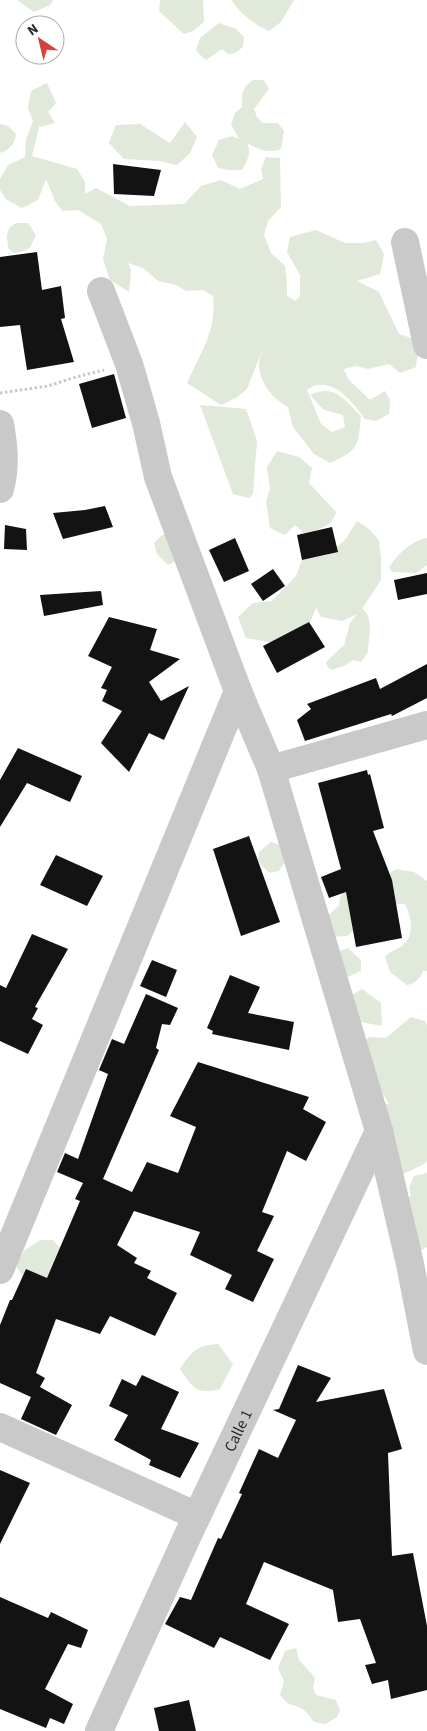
<svg xmlns="http://www.w3.org/2000/svg" width="427" height="1731" font-family="'Source Sans 3',sans-serif">
  <style>
    .green { fill: #e1e9da }
    .building { fill: #131313 }
    .lines { fill: none; stroke-linecap: round; stroke-linejoin: round }
    .path { stroke: #c9c9c9; stroke-width: 3; stroke-dasharray: 2.5 2.5; stroke-linecap: butt }
    .minor { stroke: #c9c9c9; stroke-width: 28 }
    .labels { text-anchor: middle; stroke-width: 5; stroke-linejoin: round; paint-order: stroke }
    .street-label { font-size: 16px; fill: #2c2c2c; stroke: #fff }
  </style>
  <rect width="100%" height="100%" fill="#fff"/>
  <g class="green">
    <path d="M17 0H53L50 5 34 12Z"/>
    <path d="M160 0H203L204 22 193 31 184 34 159 11Z"/>
    <path d="M231 0H294L281 22 269 31C253 24 241 14 231 0Z"/>
    <path d="M219 23 236 29 244 37 243 47 235 53 228 54 222 49 206 60 196 51 200 38Z"/>
    <path d="M253 80H264L269 89 254 109 257 117 263 123H278L284 131 281 149C268 154 258 149 247 143 252 152 247 161 242 170H229L218 168 212 155 219 140 232 136 239 139 231 124 235 113 242 107C242 93 241 89 253 80Z"/>
    <path d="M47 83 56 103 48 112 55 123 39 127 32 156 77 169 85 182V194L96 188 130 206 184 204 201 186 221 180 240 189 263 179 261 169 266 157 280 158 281 207 268 221 264 235 271 253 285 266 287 285V296L295 301 300 296V275L287 252 290 237 316 230 345 243H364L376 240 384 254 380 274 357 281 379 292 399 334 414 339 421 350 417 358 416 367 400 373 389 364 368 369 356 366 344 369 348 379 370 400 385 391 390 400 389 414 376 421 365 419C355 405 338 382 318 385 314 385 310 388 307 390L321 424 332 432 345 427 343 415 324 410 310 395C335 383 344 400 361 416 358 446 359 450 330 463L314 454 293 427 288 407C272 398 259 382 259 363 259 358 262 353 263 348L247 389 236 398 221 405 187 383C201 352 217 330 213 296L203 290 186 291 176 285 158 281 143 268 128 263 131 270 129 292 110 280 103 259 107 239 101 224 78 210 62 211 55 201 46 179 38 200 22 208 6 199 0 190V179L8 165 25 157 26 140 33 121 28 108 31 91Z"/>
    <path d="M185 122 197 137 190 153 177 165 159 161 124 159 109 143 116 125 140 124 170 143Z"/>
    <path d="M0 124 8 126 16 134C15 143 10 150 0 153Z"/>
    <path d="M16 223H28L36 235 30 248 21 252 14 253 8 248 7 236 9 228Z"/>
    <path d="M200 405 246 409 257 441 253 494 249 498 233 494Z"/>
    <path d="M277 451 299 457 312 468 309 483 336 512C332 527 318 530 304 533L295 525 285 535 270 528 266 501 270 489 267 467Z"/>
    <path d="M357 521 369 529 379 540 381 559V580L362 609C375 617 368 639 368 652L361 662 353 660 344 666 331 670 327 666 326 662 344 645 350 623 357 614 342 621 321 617 316 608 308 627 279 644 246 638 238 617 253 603 272 601 296 576 302 560 327 555 345 540Z"/>
    <path d="M173 532 180 559 168 565 157 554 154 543 162 535Z"/>
    <path d="M427 538V565L416 573 392 572 389 567C398 554 411 541 427 538Z"/>
    <path d="M271 842 283 846 285 862 279 871 270 873 263 867 258 860 259 852Z"/>
    <path d="M396 869 414 872 427 881V971H423C421 978 414 984 407 985L390 972 385 957C390 951 396 950 402 946 416 935 411 917 405 904H391L380 880Z"/>
    <path d="M346 889 357 914 352 926 353 931 347 936 329 937 325 918 339 906 340 897Z"/>
    <path d="M348 948 361 960V971L343 979 331 954Z"/>
    <path d="M362 989 381 1003 382 1026 340 1018 342 1001Z"/>
    <path d="M411 1017 425 1021 427 1025V1161L424 1164 397 1177 379 1105 389 1104 355 1049 369 1037 386 1038Z"/>
    <path d="M427 1173V1247L418 1252 401 1200 411 1196 409 1188 414 1176Z"/>
    <path d="M40 1240H53L61 1249V1275L28 1283 15 1265 25 1250Z"/>
    <path d="M218 1344 233 1364 220 1389C196 1395 193 1388 180 1369 191 1352 197 1345 218 1344Z"/>
    <path d="M296 1648 299 1660 315 1678 313 1688 316 1695 336 1700 340 1710 337 1717 326 1724 314 1722C305 1710 303 1707 288 1704L280 1695 284 1681 278 1668 285 1651Z"/>
  </g>
  <g class="building">
    <path d="M113 164 161 170 154 196 114 194Z"/>
    <path d="M37 252 42 290 61 286 65 318 61 319 74 362 27 370 20 325 0 327V257Z"/>
    <path d="M114 374 126 418 92 428 79 384Z"/>
    <path d="M105 506 113 527 63 539 53 513 85 510Z"/>
    <path d="M5 525 26 529 27 550 4 549Z"/>
    <path d="M332 527 338 552 302 560 297 535Z"/>
    <path d="M235 538 249 571 224 582 209 550Z"/>
    <path d="M273 569 285 586 263 601 251 584Z"/>
    <path d="M427 573V594L398 600 394 580Z"/>
    <path d="M101 591 103 605 44 616 40 595Z"/>
    <path d="M109 617 157 629 150 650 180 659 149 682 161 701 189 686 164 740 149 733 129 772 101 743 122 711 102 701 107 690 101 688 112 667 88 656Z"/>
    <path d="M309 622 325 647 277 673 263 646Z"/>
    <path d="M427 664V698L392 716 391 714 305 741 297 720 311 709 307 704 376 678 380 689Z"/>
    <path d="M18 748 82 776 70 802 27 783 0 827V780Z"/>
    <path d="M367 770 368 775 370 774 384 828 373 831 392 880 402 938 356 947 346 892 329 898 321 877 341 869 318 783Z"/>
    <path d="M249 836 280 922 241 936 213 849Z"/>
    <path d="M56 855 103 876 87 906 40 885Z"/>
    <path d="M32 934 68 949 35 1007 38 1008 32 1019 43 1025 28 1054 0 1041V985L6 988Z"/>
    <path d="M152 960 177 970 166 997 140 986Z"/>
    <path d="M230 975 260 987 248 1013 294 1022 289 1050 212 1034 213 1031 207 1028Z"/>
    <path d="M146 994 178 1008 170 1025 162 1024 156 1048 159 1050 103 1179 132 1192 147 1162 178 1173 196 1127 170 1116 198 1062 309 1097 303 1109 326 1122 306 1161 287 1151 262 1212 274 1216 257 1251 274 1259 253 1302 225 1289 232 1275 190 1255 200 1232 134 1211 117 1245 137 1258 134 1263 151 1271 147 1278 177 1293 155 1336 110 1316 100 1334 56 1319 36 1373 45 1378 40 1387 72 1405 56 1435 21 1419 31 1397 0 1383V1325L10 1300H12L26 1269 47 1278 80 1201 75 1199 83 1183 57 1172 65 1153 78 1159 108 1074 99 1070 112 1039 124 1044Z"/>
    <path d="M298 1365 331 1378 316 1402 384 1389 402 1449 388 1453 392 1556 413 1553 427 1626V1690L391 1699 388 1680 372 1684 365 1665 376 1663 360 1619 338 1622 333 1590 264 1562 246 1604 289 1624 270 1660 220 1637 214 1648 165 1624 180 1597 191 1600 218 1538 221 1539 242 1494 239 1493 259 1449 278 1458 296 1420 273 1410 279 1409Z"/>
    <path d="M142 1375 179 1392 161 1429 199 1443 180 1478 149 1465 151 1460 114 1440 128 1415 109 1406 122 1379 136 1386Z"/>
    <path d="M0 1470 30 1483 0 1544Z"/>
    <path d="M0 1597 48 1618 51 1612 88 1630 81 1648 68 1644 45 1689 73 1704 64 1724 50 1718 46 1728 0 1709Z"/>
    <path d="M189 1700 196 1731H159L154 1708Z"/>
  </g>
  <g class="lines">
    <path class="path" d="M0 393 48 386 76 377 104 370"/>
    <g class="minor">
      <path d="M405 242 427 345"/>
      <path d="M101 291 129 364 146 423 158 477 238 691 271 769 379 1131 410 1264 427 1351"/>
      <path d="M0 424C4 446 6 467 0 489"/>
      <path d="M271 769 427 725"/>
      <path d="M0 1270 238 691"/>
      <path d="M0 1427 197 1516"/>
      <path id="s1" d="M99 1731 188 1535 379 1131"/>
    </g>
  </g>
  <g class="labels">
    <g class="street-label">
      <text dy="6" stroke="none"><textPath href="#s1" startOffset="331">Calle 1</textPath></text>
    </g>
  </g>
  <g transform="translate(40 40) rotate(325)"><circle r="24" fill="#ffffff" stroke="#ababab"/>
  <path d="M0-4L9 19L0 12L-9 19Z" fill="#d6413b"/>
  <text y="-8" font-size="14" font-weight="bold" text-anchor="middle" fill="#2c2c2c">N</text>
  </g>
</svg>
